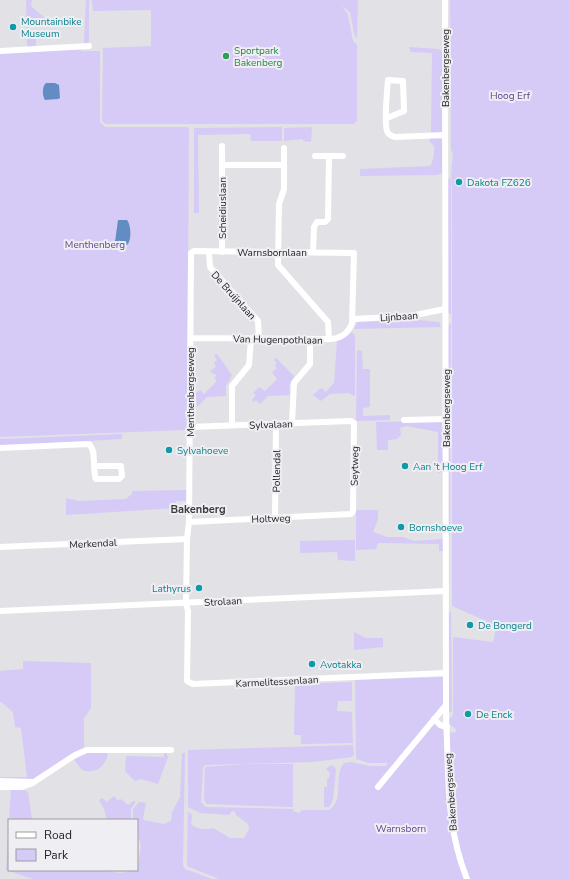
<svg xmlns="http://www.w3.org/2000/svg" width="569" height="879" font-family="'Nunito Sans',sans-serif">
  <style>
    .green { fill: #d6caf7 }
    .water { fill: #628dc3 }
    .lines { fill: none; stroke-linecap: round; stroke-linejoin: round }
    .street { stroke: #fff; stroke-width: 6 }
    .culture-dot { fill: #0f9aa8; stroke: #efeef2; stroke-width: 1.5 }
    .leisure-dot { fill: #2e9e5b; stroke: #efeef2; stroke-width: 1.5 }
    .labels { text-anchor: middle; stroke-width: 4; stroke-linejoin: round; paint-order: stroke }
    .culture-label { font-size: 10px; fill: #0d838f; stroke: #efeef2; text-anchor: start }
    .leisure-label { font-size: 10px; fill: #27864d; stroke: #efeef2; text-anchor: start }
    .street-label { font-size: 10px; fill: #222223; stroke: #efeef2 }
    .park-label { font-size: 10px; fill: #604593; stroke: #efeef2 }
    .neighbourhood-label { font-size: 11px; font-weight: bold; fill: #3c3c3f; stroke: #efeef2 }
  </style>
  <rect width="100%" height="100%" fill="#e2e1e5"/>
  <g class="green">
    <path d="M26 0H32L31 6 46 19 29 25V35L36 39V47H27Z"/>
    <path d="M86 0H89V42L84 44Z"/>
    <path d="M92 0H358L357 39 354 33 350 12 342 6 348 15 353 41 357 45V121L353 124H106L102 121 103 48 151 46V10L93 11Z"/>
    <path d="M450 0H569V879H219L187 866 188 811 192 815 191 824C198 830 205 830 213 828L230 838H244L249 829 248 824 236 815 235 812 232 811 229 815 200 813 188 807V750L353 745 354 754 352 757 313 762 205 765 203 768 201 802 206 807 293 809V811L299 813 302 810H329C345 800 333 776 344 763L351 762 369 766H386L388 763H369L356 759 355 680 444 677V704L434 718 444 730 449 733 456 732V729L449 724V719L452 717 453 714V637L493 642 496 629 485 625 486 621 452 606V186L451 175 453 153 451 150Z"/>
    <path d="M409 47 438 49 442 51V133L431 134 432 53 411 52Z"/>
    <path d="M79 49 82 51H100V122L105 127H187L189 128 187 430 0 437V53Z"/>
    <path d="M282 127V141H251L250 134 198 135 199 213H194V128Z"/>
    <path d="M312 127 311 142 303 141V139L284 141V128Z"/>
    <path d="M431 137 442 139V173L437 175 360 176V169L430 166C433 163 435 151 434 146L429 141Z"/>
    <path d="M450 177 451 184V314L448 313V179Z"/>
    <path d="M418 320 439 322 441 327 354 329 358 322Z"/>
    <path d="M450 323H451L450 537 448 533V327Z"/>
    <path d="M352 332 355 336V396L348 393 330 394 321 401 313 395 321 388 326 392 334 383 337 341Z"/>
    <path d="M357 350 362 351 363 369H370V407L363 408V416L390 415V420L356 421Z"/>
    <path d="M217 354 232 375 226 386V396L207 397 197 407 196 393 200 390 204 394 217 381 214 378 217 375 210 372 216 366 214 363 217 360 214 356Z"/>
    <path d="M276 358 294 376 289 385 290 395 268 396 260 404 256 400 254 402 252 400 256 395 253 393 259 387 265 391 277 379 272 372 277 368 275 365 277 363 274 360Z"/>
    <path d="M442 421 443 472 438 473V432L407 426 400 428 401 435 397 439 388 440V450H377L376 422Z"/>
    <path d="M122 434V439L0 446V439Z"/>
    <path d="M187 490V501H176V508L66 515V498L79 501 126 499 132 494V491Z"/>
    <path d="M356 510H378V519L373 532 387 537H403L414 541 443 539 444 551H439V544L378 543 376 549 356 550Z"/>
    <path d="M355 540V561L338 560 337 552 300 553V541Z"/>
    <path d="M451 611 452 711 449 712 448 613Z"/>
    <path d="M354 632 366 638H383V647L354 650Z"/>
    <path d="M23 661 91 663V708L84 718V747L33 780 0 779V777H27L21 728 15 727 13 712 0 701V671L23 669Z"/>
    <path d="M352 682V701H338L337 711 352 712 353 743 301 744V735H294L295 684Z"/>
    <path d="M105 751 108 755C103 768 96 774 82 770L74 760 88 752Z"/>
    <path d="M164 753H166L168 757 158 784 141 779 135 781 125 771 126 756 164 757Z"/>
    <path d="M182 753H185L183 865 185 869 212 879H33L6 870 11 788 22 789 28 792 32 820H9V870H102L120 873 137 870 141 846 137 832V820H133V809L139 802 146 803 143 818 144 820 164 824 171 821 172 812 180 797Z"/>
    <path d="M244 764H293V807L207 804 204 800 205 767Z"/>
    <path d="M331 765 335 767 336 770 333 800 329 807H324V787H327V779L329 778 330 773 326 769Z"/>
    <path d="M114 796 118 801 121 799 128 805 133 801H136L131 809V820H107L104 809 99 800 102 798 107 802Z"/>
  </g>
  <g class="water">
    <path d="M46 83H55L59 85 60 98 58 99 45 100C42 96 42 86 46 83Z"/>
    <path d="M118 220H127C131 225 132 240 127 245H118L115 242Z"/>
  </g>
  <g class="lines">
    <g class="street">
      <path d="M445 0 446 716C449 773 445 825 467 879"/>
      <path d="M0 51 89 46"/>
      <path d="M387 118 404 111 403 81 388 80C387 92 384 121 387 131 388 135 392 136 395 137L445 135"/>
      <path d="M284 148V189L279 204 278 265 328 322 329 339"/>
      <path d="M315 156H343"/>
      <path d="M223 165H284"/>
      <path d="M209 252 210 267 258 321 259 339"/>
      <path d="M222 252V146"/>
      <path d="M313 252 314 227 317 222H325L328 219 329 156"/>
      <path d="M353 319 410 316 445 309"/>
      <path d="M191 338 329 339C340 339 348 334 352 323L354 253 194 251 191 253 189 522 187 539 186 603 188 611 187 681 193 684 446 673"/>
      <path d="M404 420 446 419"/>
      <path d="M292 423 294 383 310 364V339"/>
      <path d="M232 425V386L249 365 251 339"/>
      <path d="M0 448 89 444C97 451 92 470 96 479H119L122 476 121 466H94"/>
      <path d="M275 518 276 424"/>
      <path d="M189 522 351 514 353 511 354 423 351 421 190 427"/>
      <path d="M0 547 187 539"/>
      <path d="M0 611 446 591"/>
      <path d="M434 719 440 725 447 727"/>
      <path d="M0 781 34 782 75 755 87 750H171"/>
      <path d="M0 787H22L33 783"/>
      <path d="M378 787 446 705"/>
    </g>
  </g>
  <g class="culture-dot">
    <circle cx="13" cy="27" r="4"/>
    <circle cx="459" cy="182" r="4"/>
    <circle cx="169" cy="450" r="4"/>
    <circle cx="405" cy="466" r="4"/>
    <circle cx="401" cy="527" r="4"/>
    <circle cx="199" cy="588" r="4"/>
    <circle cx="470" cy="625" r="4"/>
    <circle cx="312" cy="664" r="4"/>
    <circle cx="468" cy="714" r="4"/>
  </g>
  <circle class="leisure-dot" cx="226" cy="56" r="4"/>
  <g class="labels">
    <g class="culture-label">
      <text x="21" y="25">Mountainbike<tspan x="21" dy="12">Museum</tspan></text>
      <text x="467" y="186">Dakota FZ626</text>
      <text x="177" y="454">Sylvahoeve</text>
      <text x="413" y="470">Aan 't Hoog Erf</text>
      <text x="409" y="531">Bornshoeve</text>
      <text x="191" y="592" text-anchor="end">Lathyrus</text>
      <text x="478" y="629">De Bongerd</text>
      <text x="320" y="668">Avotakka</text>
      <text x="476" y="718">De Enck</text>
    </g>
    <g class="leisure-label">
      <text x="234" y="54">Sportpark<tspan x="234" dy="12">Bakenberg</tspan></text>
    </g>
    <g class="street-label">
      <text transform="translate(445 68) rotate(-90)" y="4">Bakenbergseweg</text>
      <text transform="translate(222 208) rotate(-90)" y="4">Scheidiuslaan</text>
      <text x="272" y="256">Warnsbornlaan</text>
      <text transform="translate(234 295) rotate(48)" y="4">De Bruijnlaan</text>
      <text transform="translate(399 316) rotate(-4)" y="4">Lijnbaan</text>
      <text transform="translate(278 339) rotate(1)" y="4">Van Hugenpothlaan</text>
      <text transform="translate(190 392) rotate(-90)" y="4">Menthenbergseweg</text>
      <text transform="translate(446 408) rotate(-90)" y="4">Bakenbergseweg</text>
      <text transform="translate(271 424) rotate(-2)" y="4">Sylvalaan</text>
      <text transform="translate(354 466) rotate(-89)" y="4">Seytweg</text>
      <text transform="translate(276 471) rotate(-89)" y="4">Pollendal</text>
      <text transform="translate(271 518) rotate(-2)" y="4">Holtweg</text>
      <text transform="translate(93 543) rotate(-3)" y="4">Merkendal</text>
      <text transform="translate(223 601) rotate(-3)" y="4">Strolaan</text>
      <text transform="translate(277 681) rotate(-3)" y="4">Karmelitessenlaan</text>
      <text transform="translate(450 792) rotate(-94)" y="4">Bakenbergseweg</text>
    </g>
    <g class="park-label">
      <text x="510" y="99">Hoog Erf</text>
      <text x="95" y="248">Menthenberg</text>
      <text x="401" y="832">Warnsborn</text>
    </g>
    <g class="neighbourhood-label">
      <text x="198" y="513">Bakenberg</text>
    </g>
  </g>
  <rect x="8" y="819" width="130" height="52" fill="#efeef2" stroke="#9d9c9f"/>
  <rect x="16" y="832" width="20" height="6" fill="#ffffff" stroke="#9d9c9f"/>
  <text x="44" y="839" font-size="12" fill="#222223">Road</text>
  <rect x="16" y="849" width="20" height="12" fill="#d6caf7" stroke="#9d9c9f"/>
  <text x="44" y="859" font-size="12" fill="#222223">Park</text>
</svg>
